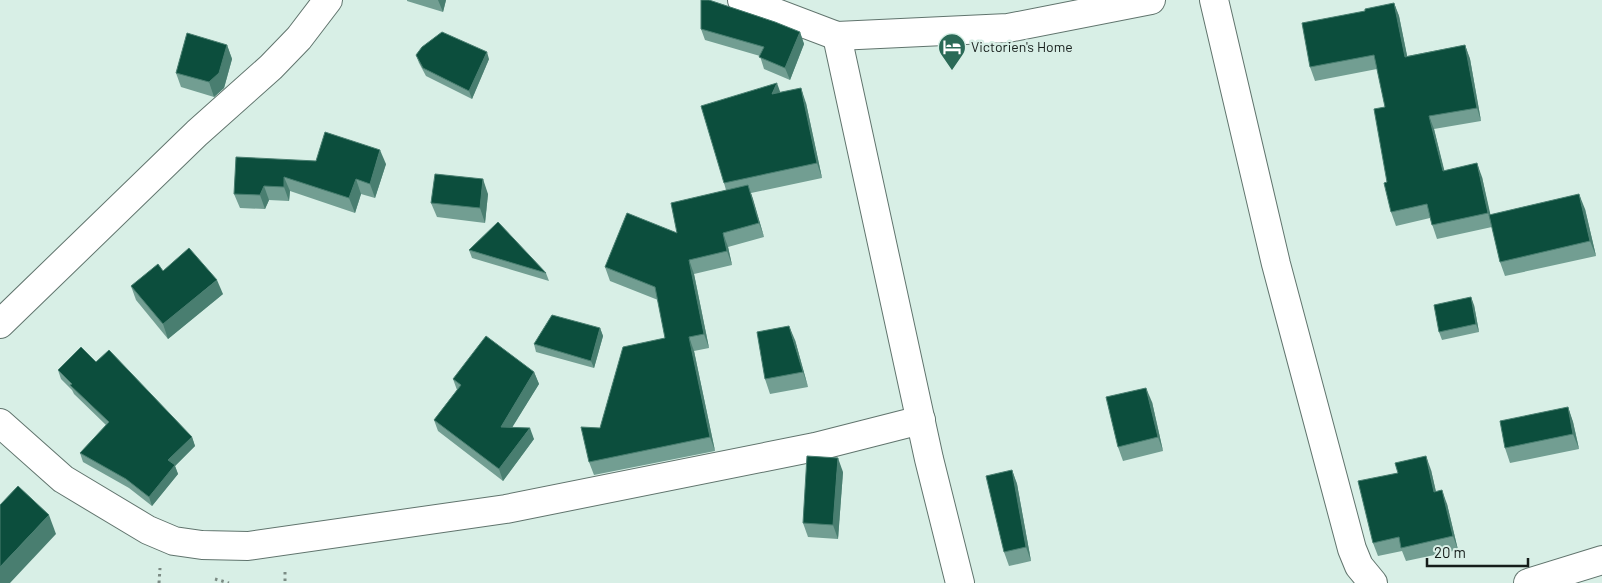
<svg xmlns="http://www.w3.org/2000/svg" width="1602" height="583" font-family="Barlow,sans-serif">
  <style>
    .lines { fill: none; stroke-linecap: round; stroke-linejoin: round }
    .street-casing { stroke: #60746d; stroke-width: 30 }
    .path { stroke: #7b8b84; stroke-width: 3; stroke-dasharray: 2.5 4; stroke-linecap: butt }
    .street { stroke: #fff; stroke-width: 28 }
    .wall { fill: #729e92 }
    .shaded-wall { fill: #497e70 }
    .building { fill: #0c4e3d; stroke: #497e70 }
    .labels { text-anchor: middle; stroke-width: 5; stroke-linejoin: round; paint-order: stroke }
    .poi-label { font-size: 14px; fill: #151d1a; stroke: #d8efe6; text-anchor: start }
  </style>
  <rect width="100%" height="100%" fill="#d8efe6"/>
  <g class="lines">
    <g class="street-casing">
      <g id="street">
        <path d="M742 0 837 36 1008 28 1151 0"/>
        <path d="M1214 0 1276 264 1352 549 1359 566 1373 583"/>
        <path d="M837 36 929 459 960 583"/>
        <path d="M0 324 197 133 271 67 299 38 328 0"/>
        <path d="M0 423 63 479 148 530 174 541 202 545 248 546 506 509 815 447 921 420"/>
        <path d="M1528 583 1602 560"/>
      </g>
    </g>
    <g class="path">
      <path d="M285 572V583"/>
      <path d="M215 579 229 583"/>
      <path d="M159 583 160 568"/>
    </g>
    <use href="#street" class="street"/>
  </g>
  <g class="wall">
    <path d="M407 0H446L443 12 407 1Z"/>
    <path d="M1394 3 1399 16 1407 56 1465 45 1470 59 1481 121 1434 129 1444 171 1482 177 1490 215 1585 209 1596 256 1505 276 1500 262 1492 227 1437 239 1430 218 1396 226 1391 212 1387 182 1385 107 1377 69 1315 81 1310 67Z"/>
    <path d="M701 29 800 32 804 44 790 80 764 69 760 56 705 40Z"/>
    <path d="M227 45 232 59 224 88 214 97 181 87 176 73Z"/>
    <path d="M416 55 489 59 472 99 426 76 419 63Z"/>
    <path d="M781 93 806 103 822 178 751 193 764 237 728 247 732 265 694 274 709 348 694 351 715 451 594 475 589 462 600 428 665 338 658 300 610 281 605 267 677 233 726 190 724 183Z"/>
    <path d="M316 161 386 164 375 198 361 194 355 213 290 191 289 201 269 200 265 209 240 208 234 194Z"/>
    <path d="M488 194 485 223 437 217 431 203Z"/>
    <path d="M469 250 546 273 549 281 472 258Z"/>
    <path d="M131 286 223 294 168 339 136 300Z"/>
    <path d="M1474 305 1479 332 1442 340 1439 332Z"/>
    <path d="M600 328 603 336 594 368 536 352 534 344Z"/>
    <path d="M795 340 808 387 770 394 765 379Z"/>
    <path d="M96 362 192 437 195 446 175 466 178 474 152 506 129 488 83 462 80 453 106 425 74 394 72 390 61 379 58 370Z"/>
    <path d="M534 372 539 384 512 427 534 439 503 481 438 431 434 420 457 390 453 379Z"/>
    <path d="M1152 402 1163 451 1123 461 1118 447Z"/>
    <path d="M1568 407 1573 422 1579 449 1510 463 1505 448Z"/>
    <path d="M1012 470 1017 484 1031 561 1009 566 1004 552Z"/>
    <path d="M1431 470 1436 492 1447 504 1458 550 1406 561 1402 551 1378 556 1373 543Z"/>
    <path d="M843 472 838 539 808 537 803 523Z"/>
  </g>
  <g class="shaded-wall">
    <path d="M438 0H446L443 12Z"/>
    <path d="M1394 3 1399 16 1410 70 1405 57Z"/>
    <path d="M800 32 804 44 790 80 785 68Z"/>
    <path d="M227 45 232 59 224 88 214 97 209 82Z"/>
    <path d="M1465 45 1470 59 1481 121 1477 108Z"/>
    <path d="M487 52 489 59 472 99 469 91Z"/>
    <path d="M777 83 782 97 772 94Z"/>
    <path d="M801 88 806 103 822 178 817 163Z"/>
    <path d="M1429 116 1434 129 1448 185 1443 171Z"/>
    <path d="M380 150 386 164 375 198 370 184Z"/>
    <path d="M1477 163 1482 177 1493 226 1488 213Z"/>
    <path d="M284 177 290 191 289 201 284 187Z"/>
    <path d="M356 179 361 194 355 213 349 198Z"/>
    <path d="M483 179 488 194 485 223 480 208Z"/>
    <path d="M748 185 753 199 764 237 759 223Z"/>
    <path d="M264 186 269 200 265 209 260 195Z"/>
    <path d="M1579 194 1585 209 1596 256 1590 241Z"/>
    <path d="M723 233 728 247 732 265 727 251Z"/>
    <path d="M689 260 694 274 709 348 704 334Z"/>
    <path d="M217 280 223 294 168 339 163 324Z"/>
    <path d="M1471 297 1474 305 1479 332 1476 324Z"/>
    <path d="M789 326 795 340 808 387 803 372Z"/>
    <path d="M600 328 603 336 594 368 591 361Z"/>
    <path d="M689 337 694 351 715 451 710 437Z"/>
    <path d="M534 372 539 384 505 439 501 427Z"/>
    <path d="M1146 388 1152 402 1163 451 1158 437Z"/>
    <path d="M1568 407 1573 422 1579 449 1573 434Z"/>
    <path d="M530 428 534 439 503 481 499 469Z"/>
    <path d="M192 437 195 446 175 466 178 474 152 506 149 497 168 460Z"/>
    <path d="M1426 456 1431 470 1439 505 1434 492Z"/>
    <path d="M838 458 843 472 838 539 833 525Z"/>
    <path d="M1012 470 1017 484 1031 561 1026 547Z"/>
    <path d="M1442 490 1447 504 1458 550 1453 536Z"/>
    <path d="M49 515 56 534 10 583H0V567Z"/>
  </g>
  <g class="building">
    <path d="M701 0H709L775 22 800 32 785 68 759 57 764 47 701 29Z"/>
    <path d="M1394 3 1405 57 1465 45 1477 108 1429 116 1443 171 1477 163 1488 213 1432 225 1427 204 1391 212 1384 183 1387 182 1374 109 1385 107 1374 55 1310 67 1302 23 1365 11V9Z"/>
    <path d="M442 32 487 52 469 91 423 68 416 55 422 47Z"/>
    <path d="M187 33 227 45 219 73 209 82 176 73Z"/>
    <path d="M777 83 772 94 801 88 817 163 724 183 701 106Z"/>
    <path d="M325 132 380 150 370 184 356 179 349 198 284 177V187L264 186 260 195 234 194 236 157 316 161Z"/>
    <path d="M435 174 483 179 480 208 431 203Z"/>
    <path d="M748 185 759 223 723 233 727 251 689 260 704 334 689 337 710 437 589 462 581 427 600 428 623 347 665 338 655 287 605 267 627 213 677 233 671 203Z"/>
    <path d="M1579 194 1590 241 1500 262 1489 215Z"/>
    <path d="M498 222 546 273 469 250Z"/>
    <path d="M189 248 217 280 163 324 131 286 158 264 163 271Z"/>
    <path d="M1471 297 1476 324 1439 332 1434 305Z"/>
    <path d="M552 315 600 328 591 361 534 344Z"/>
    <path d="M789 326 803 372 765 379 757 332Z"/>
    <path d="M486 336 534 372 501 427 530 428 499 469 434 420 461 385 453 379Z"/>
    <path d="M81 347 96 362 109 350 192 437 168 460 175 465 149 497 126 479 80 453 109 422 70 385 72 384 58 370Z"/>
    <path d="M1146 388 1158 437 1118 447 1106 397Z"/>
    <path d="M1568 407 1573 434 1505 448 1500 421Z"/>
    <path d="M807 456 838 458 833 525 803 523Z"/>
    <path d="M1426 456 1434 492 1442 490 1453 536 1401 548 1399 537 1373 543 1358 481 1398 473 1395 463Z"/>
    <path d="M1012 470 1026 547 1004 552 986 476Z"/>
    <path d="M18 486 49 515 0 567V505Z"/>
  </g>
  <defs>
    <g id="hotel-pin" transform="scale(1.4375)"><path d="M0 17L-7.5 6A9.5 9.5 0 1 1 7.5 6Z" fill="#2b6a57" stroke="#d8efe6"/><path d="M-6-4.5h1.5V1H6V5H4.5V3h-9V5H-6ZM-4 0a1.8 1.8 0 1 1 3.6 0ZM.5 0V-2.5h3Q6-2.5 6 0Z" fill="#fff"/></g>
  </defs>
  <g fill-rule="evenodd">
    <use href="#hotel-pin" x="952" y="47"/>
  </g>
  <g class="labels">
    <g class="poi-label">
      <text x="971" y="52">Victorien's Home</text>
    </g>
  </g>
  <path d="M1427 558v8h101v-8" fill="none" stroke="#151d1a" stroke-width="2.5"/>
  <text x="1434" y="558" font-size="15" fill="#151d1a" stroke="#d8efe6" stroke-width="4" paint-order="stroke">20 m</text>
</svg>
